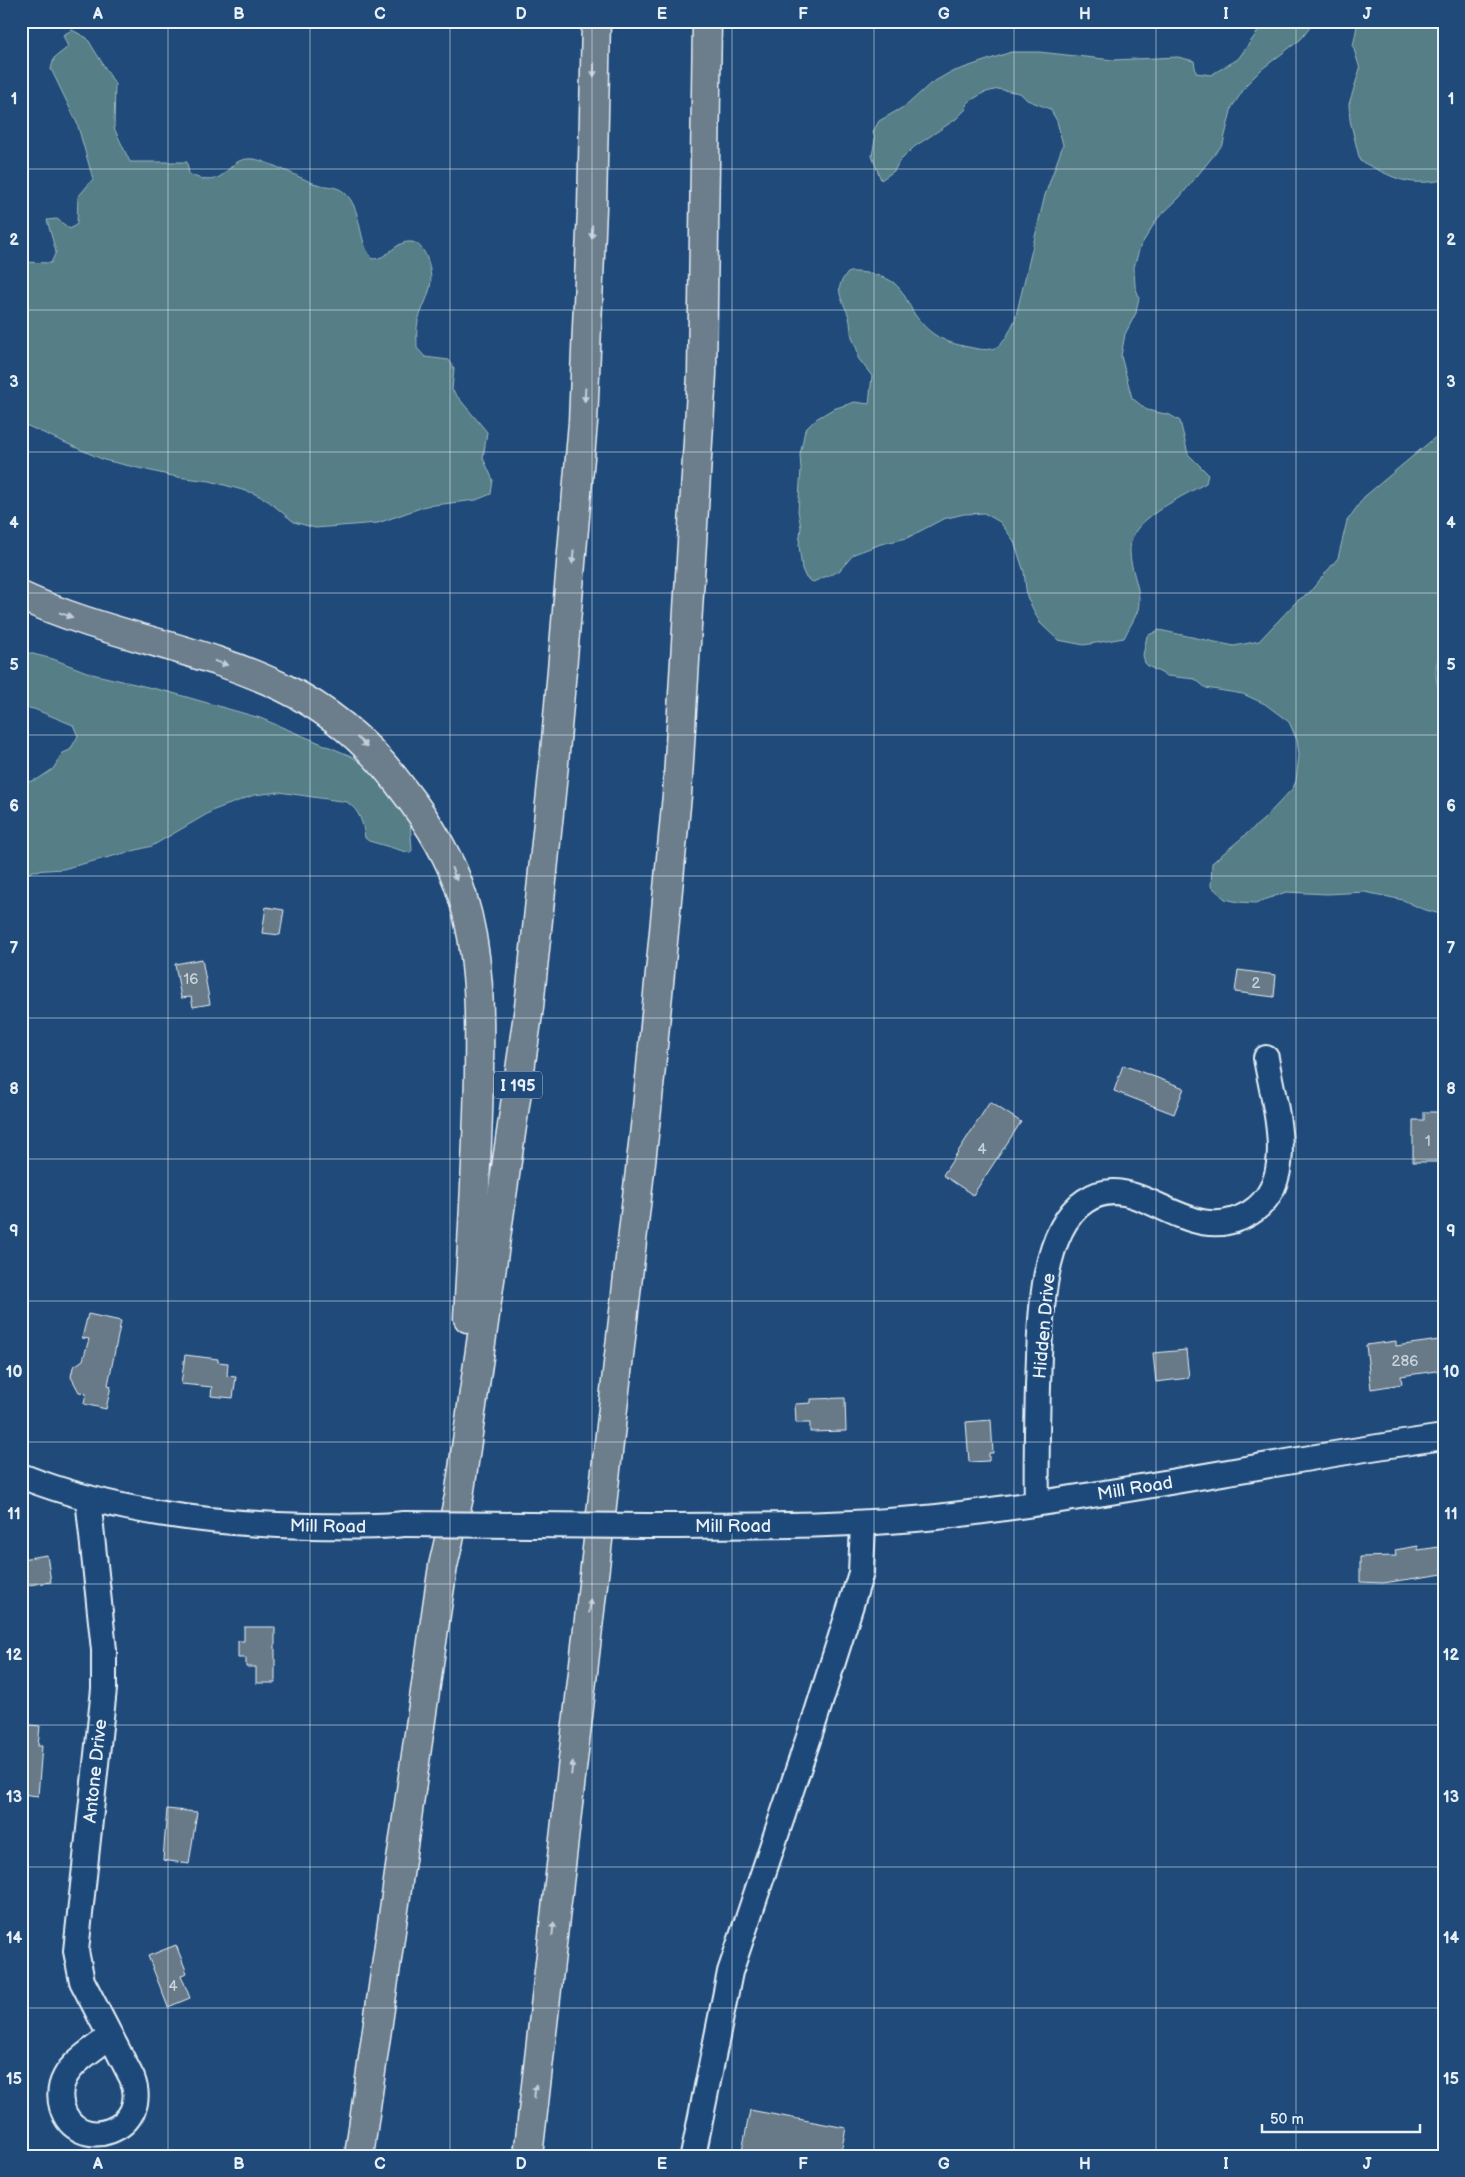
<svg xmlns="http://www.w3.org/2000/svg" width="1465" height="2177" font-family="'Balsamiq Sans',sans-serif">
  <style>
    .green { fill: #557e86; stroke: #9eb8bf }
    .building { fill: #687a88; stroke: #e8f1f8 }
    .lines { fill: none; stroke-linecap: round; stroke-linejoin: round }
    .minor-casing { stroke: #e8f1f8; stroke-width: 28 }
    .highway-casing { stroke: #e8f1f8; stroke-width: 31 }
    .minor { stroke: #1f4a7a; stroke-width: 24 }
    .highway { stroke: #6c7d8b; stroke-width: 28 }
    .minor-bridge-casing { stroke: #e8f1f8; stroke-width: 28; stroke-linecap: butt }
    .minor-bridge { stroke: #1f4a7a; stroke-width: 24 }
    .oneway { fill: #c3ced7 }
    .grid { fill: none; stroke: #e8f1f8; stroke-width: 1; stroke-opacity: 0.55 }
    .labels { text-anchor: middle; stroke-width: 5; stroke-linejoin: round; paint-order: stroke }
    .number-label { font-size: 15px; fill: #c8d3dc }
    .shield { fill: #1f4a7a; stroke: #acbfd2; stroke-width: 1 }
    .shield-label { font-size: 16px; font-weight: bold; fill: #e8f1f8 }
    .street-label { font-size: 18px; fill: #e8f1f8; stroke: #1f4a7a }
    .neatline { fill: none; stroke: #e8f1f8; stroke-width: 2 }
    .grid-label { font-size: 16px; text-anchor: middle; font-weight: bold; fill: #e8f1f8 }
  </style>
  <rect width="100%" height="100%" fill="#1f4a7a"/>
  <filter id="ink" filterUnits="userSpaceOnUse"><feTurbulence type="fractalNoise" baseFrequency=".02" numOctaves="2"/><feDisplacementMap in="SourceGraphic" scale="10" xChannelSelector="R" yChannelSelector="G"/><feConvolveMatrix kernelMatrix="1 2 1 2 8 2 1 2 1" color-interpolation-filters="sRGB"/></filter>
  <g filter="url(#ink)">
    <g class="green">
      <path d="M1270 21H1315L1301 39 1262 69 1248 83 1232 107 1223 144 1179 198 1157 219 1140 247 1134 267 1135 286 1139 297 1136 313 1125 334 1121 356 1132 398 1147 410 1170 415 1180 421 1188 454 1208 474 1206 483C1187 494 1144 514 1134 534 1121 559 1144 584 1138 610 1135 619 1128 629 1124 638L1084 645 1058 640 1040 623 1027 597 1024 572 1014 541 1000 522 984 513 964 514 943 519 907 538 881 544 854 554 839 571 813 582 806 578 802 569 799 545 801 527 798 511 801 469 800 455 805 430 816 419 833 409 855 402 869 404 872 376 858 358C858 349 856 348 853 340 850 333 851 324 849 317 843 299 831 289 849 272 861 271 884 275 894 283 904 291 908 304 915 315 932 338 947 343 973 348 1001 354 1004 342 1015 320L1045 195 1063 145 1057 121 1050 109 1027 100 1020 93 998 89 983 93 967 103 966 109 956 119 914 147 899 162 894 171 881 180 872 156 875 139 873 132 879 121 907 105 930 84 949 73 1011 52H1039L1113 60 1178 57 1194 61 1196 73 1211 75 1238 59 1259 30Z"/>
      <path d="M1358 21H1444V180C1403 187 1394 177 1360 161L1350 120 1349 104 1360 69 1353 46Z"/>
      <path d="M72 30 87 38 115 84 114 128 130 162H187L189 174C229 194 223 156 253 159 262 159 301 178 313 183 323 187 337 185 345 193 363 210 357 240 372 259 388 260 395 240 412 242 428 245 433 276 430 288 427 300 421 310 418 321 416 330 417 340 417 348L425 357 449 360 454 368 452 390 487 432 483 458 493 480 491 494 476 500 426 506 378 523 315 528 294 522 267 500 253 493 210 481 177 477 104 460 21 423V262L51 263 56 252 47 220 57 219 70 229 77 224 78 197 93 179 77 123 51 69 54 58 68 47 63 35Z"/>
      <path d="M1444 430V649C1431 663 1436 687 1444 703V915L1422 909 1403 900 1365 892 1327 894 1286 892 1256 903 1238 902 1225 899 1211 886 1212 863 1263 820 1293 788 1296 781 1299 755 1297 740 1289 722 1265 704 1243 694 1206 688 1195 679 1167 676 1148 666 1145 663 1143 655 1147 636 1159 630 1234 646 1259 641 1297 601 1309 593 1338 558 1347 521 1364 497Z"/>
      <path d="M21 651 53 659 92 674 169 692 260 718 351 756 395 786 409 807 412 850 410 853 369 841 365 838C363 823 360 811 347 802L279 792 254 795 214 810 152 846 63 869 33 871 21 877V784L38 779 53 769 63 753 70 750 78 736 73 725 34 709 21 707Z"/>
    </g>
    <g class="building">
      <path d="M266 907 284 910 280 935 262 933Z"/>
      <path d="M202 959 210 1004 193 1007 191 997 181 998 175 964Z"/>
      <path d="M1238 970 1276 975 1274 997 1235 992Z"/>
      <path d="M1123 1065 1184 1088 1174 1114 1114 1091Z"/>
      <path d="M990 1102 1021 1122 973 1195 943 1175Z"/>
      <path d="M1424 1112H1443L1442 1162H1413V1120H1424Z"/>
      <path d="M88 1314 121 1321 108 1385 111 1386 106 1409 84 1404 86 1393 79 1392 71 1377 73 1367 83 1360 89 1339 82 1338Z"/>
      <path d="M1439 1340 1443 1370 1401 1376 1402 1384 1371 1389 1366 1345 1396 1341V1346Z"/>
      <path d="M1186 1350 1189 1378 1156 1382 1153 1353Z"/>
      <path d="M185 1355 218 1359V1362L228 1363 227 1376 236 1377 233 1398 211 1396 212 1387 181 1384Z"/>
      <path d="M845 1398 846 1431 810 1432V1423H796L795 1404 811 1403V1399Z"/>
      <path d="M991 1420 993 1453H989V1461L969 1462 966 1422Z"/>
      <path d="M1418 1546V1550L1439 1547 1443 1574 1383 1583 1360 1582V1557L1396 1556 1395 1550Z"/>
      <path d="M47 1555 51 1582 21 1586V1559Z"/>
      <path d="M244 1627H275V1683H256V1667H246V1658H238V1641H244Z"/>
      <path d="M21 1724 40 1726 38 1746H42L38 1796 21 1794Z"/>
      <path d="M167 1809 197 1812 189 1864 163 1860Z"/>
      <path d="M176 1945 187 1973 181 1975 190 1998 168 2007 148 1956Z"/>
      <path d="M750 2110 846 2128 840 2156H741Z"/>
    </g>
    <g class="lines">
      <g class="minor-casing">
        <g id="minor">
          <path d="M21 1476C113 1512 211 1524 309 1526 340 1526 372 1528 404 1524"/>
          <path d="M88 1498 104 1650V1689L76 1951 82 1981 132 2078C153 2131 76 2156 62 2107 59 2096 60 2086 65 2077 74 2060 96 2048 110 2036"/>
          <path d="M1037 1503C1036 1464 1037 1425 1038 1386 1040 1335 1038 1232 1085 1201 1138 1165 1187 1252 1250 1213 1300 1182 1274 1106 1266 1058"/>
          <path d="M646 1526C744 1525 840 1527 937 1517 1107 1497 1274 1461 1444 1437"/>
          <path d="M693 2156 730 1972 814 1722 861 1573 863 1523"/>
        </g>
      </g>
      <g class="highway-casing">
        <g id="highway">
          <path d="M21 596C105 635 199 647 282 687 330 710 371 746 402 788 427 820 450 856 462 895 480 952 480 1012 479 1071 478 1154 472 1236 468 1318"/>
          <path d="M359 2156 436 1614 443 1566 459 1497 529 1007 554 764 583 422 592 208 596 21"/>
          <path d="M528 2156 647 1109 677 795 702 374 707 21"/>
        </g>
      </g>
      <use href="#minor" class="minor"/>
      <use href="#highway" class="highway"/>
      <g class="minor-bridge-casing">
        <path id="minor-bridge" d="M404 1524 646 1526"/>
      </g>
      <use href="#minor-bridge" class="minor-bridge"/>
    </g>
    <defs><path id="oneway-solid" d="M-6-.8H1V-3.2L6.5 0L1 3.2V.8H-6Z" transform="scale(1.25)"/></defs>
    <g class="oneway">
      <use href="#oneway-solid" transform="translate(594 70) rotate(91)"/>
      <use href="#oneway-solid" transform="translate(592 232) rotate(92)"/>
      <use href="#oneway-solid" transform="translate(585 395) rotate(93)"/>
      <use href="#oneway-solid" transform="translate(573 557) rotate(95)"/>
      <use href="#oneway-solid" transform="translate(66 615) rotate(20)"/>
      <use href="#oneway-solid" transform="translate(221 663) rotate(18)"/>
      <use href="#oneway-solid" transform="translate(362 742) rotate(42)"/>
      <use href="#oneway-solid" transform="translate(454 874) rotate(68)"/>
      <use href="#oneway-solid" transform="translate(590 1606) rotate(-83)"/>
      <use href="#oneway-solid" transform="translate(572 1768) rotate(-83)"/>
      <use href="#oneway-solid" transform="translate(553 1929) rotate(-84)"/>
      <use href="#oneway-solid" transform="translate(535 2091) rotate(-83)"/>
    </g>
  </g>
  <path class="grid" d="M168 21V2156M310 21V2156M450 21V2156M592 21V2156M732 21V2156M874 21V2156M1014 21V2156M1156 21V2156M1296 21V2156M21 169H1444M21 310H1444M21 452H1444M21 593H1444M21 735H1444M21 876H1444M21 1018H1444M21 1159H1444M21 1301H1444M21 1442H1444M21 1584H1444M21 1725H1444M21 1867H1444M21 2008H1444"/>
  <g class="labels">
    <g class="number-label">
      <text x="191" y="984">16</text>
      <text x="1256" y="988">2</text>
      <text x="1428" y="1146">1</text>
      <text x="982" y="1154">4</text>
      <text x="1405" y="1366">286</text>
      <text x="173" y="1991">4</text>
    </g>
    <rect class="shield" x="494" y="1071.5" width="48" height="27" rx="4"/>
    <g class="shield-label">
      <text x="518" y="1091">I 195</text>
    </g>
    <g class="street-label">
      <text transform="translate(1044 1326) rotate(-85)" y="6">Hidden Drive</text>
      <text transform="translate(1135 1488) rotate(-9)" y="6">Mill Road</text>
      <text transform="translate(328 1526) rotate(1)" y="6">Mill Road</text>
      <text x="733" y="1532">Mill Road</text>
      <text transform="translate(95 1771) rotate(-84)" y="6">Antone Drive</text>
    </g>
  </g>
  <rect width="1465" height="2177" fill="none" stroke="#1f4a7a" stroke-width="55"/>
  <path d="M1262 2124v8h158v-8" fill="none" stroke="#e8f1f8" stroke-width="2.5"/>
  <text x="1270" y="2124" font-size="15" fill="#e8f1f8" stroke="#1f4a7a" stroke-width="4" paint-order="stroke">50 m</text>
  <rect x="28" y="28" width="1410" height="2122" class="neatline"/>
  <g class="grid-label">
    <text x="98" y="19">A</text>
    <text x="239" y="19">B</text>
    <text x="380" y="19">C</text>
    <text x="521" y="19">D</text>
    <text x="662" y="19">E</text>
    <text x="803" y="19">F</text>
    <text x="944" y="19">G</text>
    <text x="1085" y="19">H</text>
    <text x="1226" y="19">I</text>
    <text x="1367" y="19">J</text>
    <text x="14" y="104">1</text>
    <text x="1451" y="104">1</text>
    <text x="14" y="245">2</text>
    <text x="1451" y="245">2</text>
    <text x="14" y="387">3</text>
    <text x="1451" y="387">3</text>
    <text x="14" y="528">4</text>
    <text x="1451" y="528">4</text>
    <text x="14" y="670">5</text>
    <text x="1451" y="670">5</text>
    <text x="14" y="811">6</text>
    <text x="1451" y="811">6</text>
    <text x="14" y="953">7</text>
    <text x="1451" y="953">7</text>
    <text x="14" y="1094">8</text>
    <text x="1451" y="1094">8</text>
    <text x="14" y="1236">9</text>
    <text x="1451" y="1236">9</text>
    <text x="14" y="1377">10</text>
    <text x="1451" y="1377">10</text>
    <text x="14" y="1519">11</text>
    <text x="1451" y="1519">11</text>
    <text x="14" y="1660">12</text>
    <text x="1451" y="1660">12</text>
    <text x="14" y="1802">13</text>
    <text x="1451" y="1802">13</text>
    <text x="14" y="1943">14</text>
    <text x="1451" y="1943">14</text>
    <text x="14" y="2084">15</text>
    <text x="1451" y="2084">15</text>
    <text x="98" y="2169">A</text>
    <text x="239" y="2169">B</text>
    <text x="380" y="2169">C</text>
    <text x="521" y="2169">D</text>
    <text x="662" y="2169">E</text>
    <text x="803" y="2169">F</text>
    <text x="944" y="2169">G</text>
    <text x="1085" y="2169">H</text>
    <text x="1226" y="2169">I</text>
    <text x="1367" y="2169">J</text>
  </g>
</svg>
